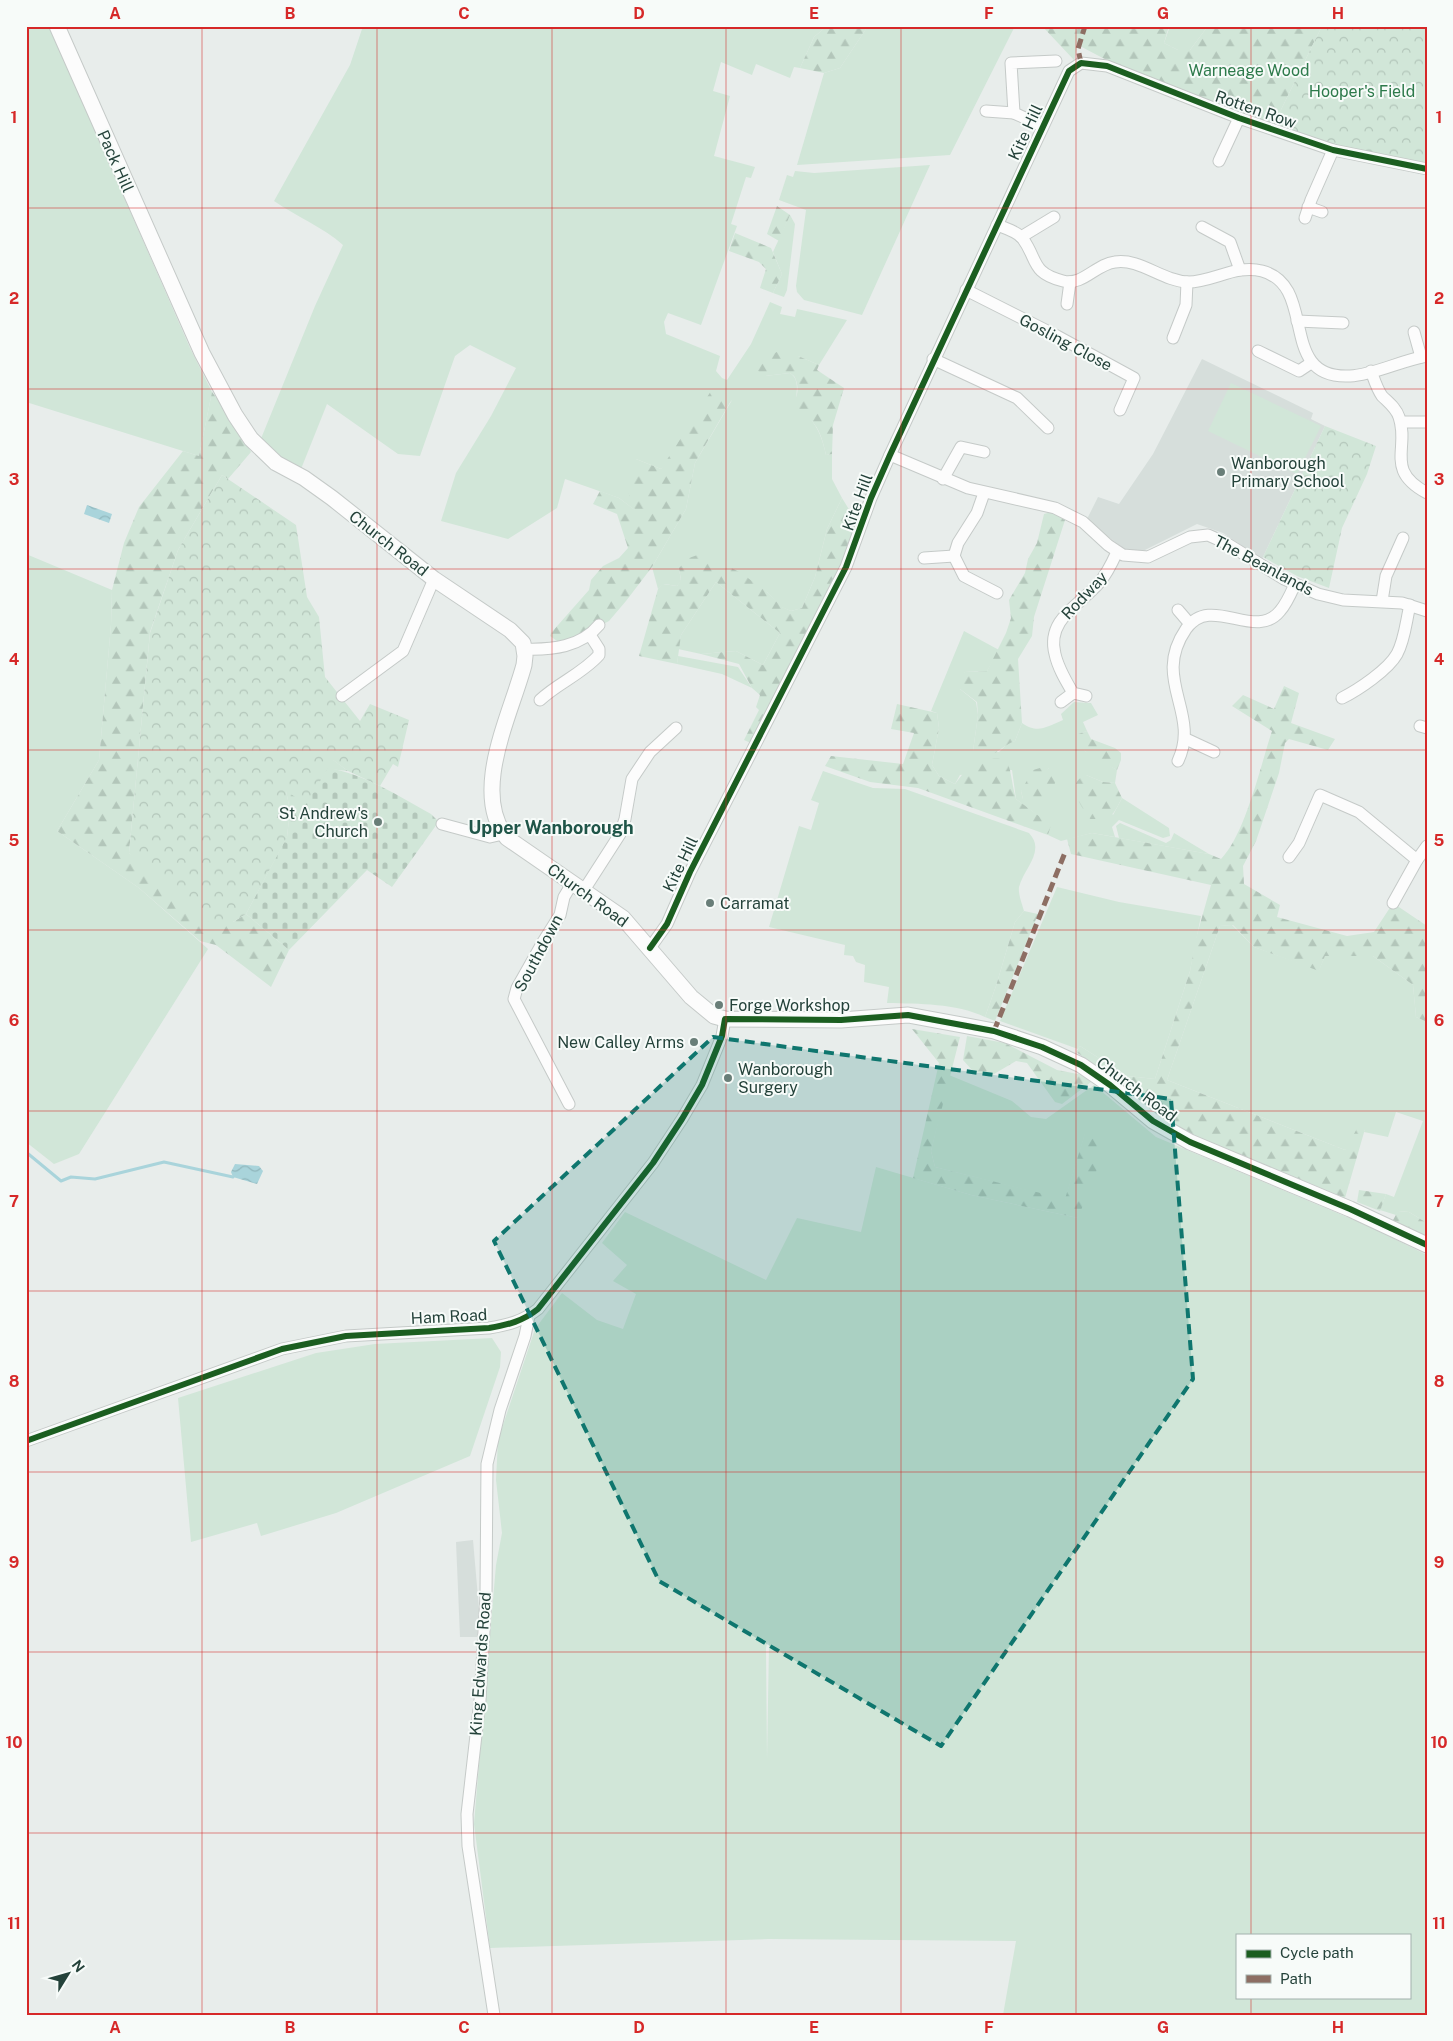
<svg xmlns="http://www.w3.org/2000/svg" width="1453" height="2041" font-family="'Public Sans',sans-serif">
  <style>
    .built { fill: #d6dedb }
    .green { fill: #d1e6d8; fill-rule: evenodd }
    .forest { fill: url(#forest-firs) }
    .cemetery { fill: url(#cemetery-stones) }
    .park { fill: url(#park-crowns) }
    .water { fill: url(#water-waves) }
    .lines { fill: none; stroke-linecap: round; stroke-linejoin: round }
    .stream { stroke: #a9d4db; stroke-width: 3 }
    .minor-casing { stroke: #c5cac8; stroke-width: 13 }
    .tertiary-casing { stroke: #c5cac8; stroke-width: 17 }
    .minor { stroke: #fcfcfc; stroke-width: 11 }
    .tertiary { stroke: #fcfcfc; stroke-width: 15 }
    .quiet { stroke: #8d6e63; stroke-width: 5; stroke-dasharray: 10 5; stroke-linecap: butt }
    .cycleway-casing { stroke: #f7fbf9; stroke-width: 9 }
    .cycleway { stroke: #1b5e20; stroke-width: 6 }
    .marked { fill: #0f766e; fill-opacity: 0.2; stroke: #0f766e; stroke-width: 4; stroke-dasharray: 10 6; stroke-linejoin: round }
    .grid { fill: none; stroke: #d62828; stroke-width: 1; stroke-opacity: 0.55 }
    .poi-dot { fill: #697e78; stroke: #f7fbf9; stroke-width: 2 }
    .labels { text-anchor: middle; stroke-width: 4; stroke-linejoin: round; paint-order: stroke }
    .park-label { font-size: 16px; fill: #2d7a4b; stroke: #f7fbf9 }
    .street-label { font-size: 16px; fill: #24423a; stroke: #f7fbf9 }
    .poi-label { font-size: 16px; fill: #24423a; stroke: #f7fbf9; text-anchor: start }
    .neighbourhood-label { font-size: 18px; font-weight: bold; fill: #1f5548; stroke: #f7fbf9 }
    .neatline { fill: none; stroke: #d62828; stroke-width: 2 }
    .grid-label { font-size: 16px; text-anchor: middle; font-weight: bold; fill: #d62828 }
  </style>
  <defs>
    <pattern id="forest-firs" width="22" height="20" patternUnits="userSpaceOnUse" patternTransform="scale(1.25)"><rect width="22" height="20" fill="#d1e6d8"/><path d="M5 1l3.5 6h-7zM16 11l3.5 6h-7z" fill="#b3c6ba"/></pattern>
    <pattern id="cemetery-stones" width="16" height="16" patternUnits="userSpaceOnUse" patternTransform="scale(1.25)"><rect width="16" height="16" fill="#d1e6d8"/><path d="M2 7V4a2 2 0 0 1 4 0v3zM10 15v-3a2 2 0 0 1 4 0v3z" fill="#b3c6ba"/></pattern>
    <pattern id="park-crowns" width="20" height="18" patternUnits="userSpaceOnUse" patternTransform="scale(1.25)"><rect width="20" height="18" fill="#d1e6d8"/><path d="M2 6a3 3 0 1 1 6 0M12 15a3 3 0 1 1 6 0" fill="none" stroke="#b3c6ba"/></pattern>
    <pattern id="water-waves" width="16" height="10" patternUnits="userSpaceOnUse" patternTransform="scale(1.25)"><rect width="16" height="10" fill="#a9d4db"/><path d="M0 5q4-4 8 0t8 0" fill="none" stroke="#91b7bd"/></pattern>
  </defs>
  <rect width="100%" height="100%" fill="#e8edeb"/>
  <g class="built">
    <path d="M1202 359 1313 413 1311 419 1325 426 1262 559 1223 533 1197 524 1143 551H1128L1086 521 1098 497 1119 504 1153 454Z"/>
    <path d="M473 1540 479 1609 477 1637H460L456 1542Z"/>
  </g>
  <g class="green">
    <path d="M26 26H49L190 348 212 392 199 456 26 402Z"/>
    <path d="M363 26H827L814 37 800 68 794 67 790 78 756 64 752 75 721 62 713 91 730 96 714 156 755 167 751 178 746 177 731 224 737 226 701 325 668 313 664 322 666 334 720 356 716 371 722 378 727 380 751 344 770 302 782 307 780 314 795 317 797 309 847 320 819 365 798 356 765 376 790 373C799 379 797 389 796 399 812 422 820 426 826 455L832 454V479L842 498 827 529 815 577 802 608 791 611 781 607 767 592 679 568 681 581 677 586 664 584 658 589 652 567 686 509 695 463 732 400 661 469 636 459V511L619 498 565 479 557 508 508 539 441 521 456 473 491 416 516 368 470 345 455 356 420 456 398 454 327 404 301 469 292 466 260 441 315 306 343 245C323 227 297 217 274 201L350 65Z"/>
    <path d="M868 26H1015L950 155 797 165 824 73 840 68Z"/>
    <path d="M1170 26H1208L1190 50H1178L1164 43Z"/>
    <path d="M930 165 862 315 804 300 797 292 796 286 806 210 779 200 787 175 793 177 795 171 814 173Z"/>
    <path d="M790 215 795 224 787 290 784 297 773 293 782 274 773 252Z"/>
    <path d="M1231 383 1321 426 1297 474 1208 431Z"/>
    <path d="M26 554 112 590 111 625 99 760 57 831 139 888 208 949 79 1154 54 1164 26 1142Z"/>
    <path d="M716 582 780 633 763 665 736 651 701 654 678 649 681 635Z"/>
    <path d="M964 631 999 650 987 671 965 672 960 689 976 702 978 715 973 751 999 752 1008 743 1015 741 1022 723C1038 734 1046 727 1063 720L1061 714 1074 702 1091 703 1098 715 1083 722 1087 731 1078 734 1085 751 1117 770 1115 783 1103 782 1086 775 1113 815 1122 798 1169 828 1170 836 1163 838 1119 820 1112 827 1115 837 1092 833 1061 841 1048 835 1050 825 1016 799 1012 770 960 775 955 784 939 776 932 765 939 728 937 713 931 711ZM1049 768 1023 799 1021 791Z"/>
    <path d="M678 656 738 667 752 688 722 674 677 664Z"/>
    <path d="M823 771 873 788 905 789 1029 833C1046 851 1024 868 1019 887 1018 894 1022 904 1024 911L1015 922 996 986 985 1017C955 1003 920 1004 887 1003L889 987 864 982 865 965 856 962 853 956 844 955 845 945 769 927 799 826 811 830 819 803 811 800Z"/>
    <path d="M1120 823 1166 843 1171 840 1174 833 1209 854 1119 838 1116 826Z"/>
    <path d="M1057 887 1119 902 1201 916 1190 971 1155 1079 1127 1076 1080 1046 1078 1049 1000 1021Z"/>
    <path d="M1232 925 1254 947 1319 970 1325 956H1373L1413 985 1416 1017 1427 1022V1223L1409 1212 1399 1211 1396 1215 1380 1210 1386 1194 1394 1197 1423 1121 1396 1112 1388 1137 1364 1132 1365 1129 1345 1150 1167 1080 1220 926Z"/>
    <path d="M949 1075 1012 1101 1031 1117 1046 1119 1094 1085 1156 1137 1366 1225 1427 1255V2015H1003L1016 1941 769 1939 490 1948 474 1824 496 1565 502 1533 496 1480 498 1440 535 1329 562 1293 597 1320 623 1329 636 1294 613 1281 627 1265 602 1243 625 1212 766 1280 797 1218 861 1232 876 1167 971 1195 1078 1218 1085 1134 1065 1200 935 1167 931 1151ZM768 1640 769 1645 767 1759 766 1648ZM1237 1935H1409V1997H1237Z"/>
    <path d="M492 1338 501 1352 500 1367 470 1456 336 1513 261 1536 257 1523 191 1542 178 1398 316 1353 375 1344Z"/>
  </g>
  <g class="forest">
    <path d="M827 26H868L840 68 824 73 800 68 814 37Z"/>
    <path d="M1042 26H1169L1164 43 1178 50H1190L1208 26H1322L1274 124C1207 104 1140 79 1078 45L1074 60Z"/>
    <path d="M777 206 790 215 779 241 767 234Z"/>
    <path d="M735 233 771 248 782 274 773 293 760 288 766 269 759 262 729 251Z"/>
    <path d="M782 349 819 365 817 370 844 388 833 425 832 454 826 455C820 426 814 421 792 403 799 397 799 384 794 376L790 373 765 376 751 366Z"/>
    <path d="M711 391 732 399 695 463 686 509 652 567 626 601 609 621 573 640 560 643 550 636 551 633 589 590 591 580 603 566 619 558 628 548 617 514 593 504 600 491 619 498 635 510 625 484 636 459 661 469Z"/>
    <path d="M212 392 238 427 251 452 228 479 222 475 178 550 150 632 129 853 233 922 246 914 289 950 271 987 216 945 200 941 139 888 57 831 99 760 111 625 112 590 124 543 139 507 183 451 199 456Z"/>
    <path d="M842 498 858 524C831 600 789 672 753 744L744 740 759 710 756 707 760 695 752 688 739 664 701 654 736 651 763 665 780 633 716 582 681 635 677 664 639 656 658 589 663 584 677 586 681 580 679 568 689 558 703 553 741 573 767 592 782 607 791 611 802 608 815 577 827 529Z"/>
    <path d="M1051 512 1065 520 1034 617 1032 636 1018 659 1022 723 1015 741C999 746 990 766 973 751L978 715 977 702 960 689 957 682 965 672 987 671 1006 633 1011 618 1009 600 1025 573 1028 559 1037 543 1044 514Z"/>
    <path d="M1284 686 1299 693 1291 723 1335 739 1328 750 1289 739 1285 743 1279 773 1256 841 1243 866 1244 884 1280 905 1277 917 1347 936 1374 932 1393 903 1427 926V1022L1416 1017 1413 985 1373 956H1325L1319 971 1254 947 1233 925 1220 926 1167 1080 1345 1150 1359 1125 1365 1129 1345 1198 1165 1123 1123 1084 1076 1052 1080 1046 1127 1076 1155 1079 1190 971 1195 942 1211 885 1071 854 1067 839 1092 833 1209 854 1221 859C1245 835 1261 764 1272 731L1232 706 1243 695 1274 709Z"/>
    <path d="M897 704 937 713 939 728 932 765 939 776 955 784 971 763C1017 752 1006 762 1016 799L1051 825 1048 835 918 788 870 782 825 766 831 756 903 764 914 733 891 729Z"/>
    <path d="M1087 731 1091 739 1115 748 1121 753V760L1117 770C1104 763 1075 752 1078 734Z"/>
    <path d="M332 759 348 771 328 769 287 837 290 810 286 791 288 783Z"/>
    <path d="M1040 768 1053 770 1058 775C1055 789 1044 799 1033 807L1023 799 1021 791 1033 770Z"/>
    <path d="M1086 775 1103 782 1115 783 1122 798C1112 817 1112 819 1090 819 1081 806 1064 783 1086 775Z"/>
    <path d="M1024 911 1038 914 995 1021 985 1017 996 986 1015 922Z"/>
    <path d="M912 1029 960 1037 931 1151 935 1167 1065 1199 1085 1133 1109 1139 1078 1218 971 1195 913 1178 939 1063Z"/>
    <path d="M967 1036 1005 1043 1057 1070 1083 1075 1091 1082 1062 1104 1055 1102 1027 1063 1016 1061 989 1077 972 1070 963 1060Z"/>
    <path d="M1359 1190 1386 1194 1380 1211 1357 1202Z"/>
    <path d="M1398 1211 1409 1212 1427 1223V1239L1392 1222Z"/>
  </g>
  <path class="cemetery" d="M328 768C365 774 398 796 431 814L437 820V824L392 887 367 870 289 950 246 914 292 827Z"/>
  <g class="park">
    <path d="M1322 26H1427V169L1333 150 1274 124Z"/>
    <path d="M1325 426 1376 446 1367 474 1342 528 1329 588 1297 576 1263 557Z"/>
    <path d="M222 475 296 525 307 597 319 617 325 677 360 721 370 704 409 720 398 767 393 764 380 786 348 771 333 760 306 804 286 791 290 810 287 837 246 914 233 922 212 925 129 853 150 633 178 550Z"/>
  </g>
  <g class="water">
    <path d="M87 505 112 514 109 523 84 514Z"/>
    <path d="M235 1164 259 1166 263 1171 257 1184 233 1177 231 1172Z"/>
  </g>
  <g class="lines">
    <path class="stream" d="M26 1152 61 1181 71 1177 95 1179 164 1162 233 1177"/>
    <g class="minor-casing">
      <g id="minor">
        <path d="M986 111 1014 113"/>
        <path d="M1042 126 1014 113 1011 63 1056 61"/>
        <path d="M1219 161 1239 118"/>
        <path d="M1308 207 1322 212"/>
        <path d="M1305 218 1311 200 1333 150"/>
        <path d="M997 225C1005 228 1018 232 1023 239 1038 260 1031 273 1063 281 1083 286 1096 264 1115 262 1140 258 1162 281 1188 282 1213 282 1236 264 1262 271 1319 286 1276 380 1350 376 1374 375 1402 360 1427 356"/>
        <path d="M1202 227 1230 242 1240 270"/>
        <path d="M1021 237 1054 217"/>
        <path d="M966 290 1057 336 1134 378 1120 410"/>
        <path d="M1067 304 1070 282"/>
        <path d="M1297 321 1343 323"/>
        <path d="M1414 332 1421 357"/>
        <path d="M1173 338 1186 305 1187 282"/>
        <path d="M1258 351 1299 371 1311 363"/>
        <path d="M933 359 1017 398 1048 428"/>
        <path d="M1371 371C1374 379 1377 389 1382 396 1389 403 1396 408 1399 417 1410 448 1384 470 1427 493"/>
        <path d="M1401 422H1427"/>
        <path d="M890 455 968 488 1055 508 1083 522 1108 545 1123 555 1148 557 1190 537 1208 535 1226 543 1284 579 1318 594 1343 600 1402 603 1427 611"/>
        <path d="M943 479 961 447 984 452"/>
        <path d="M984 493 977 513 958 543 954 556 964 576 997 593"/>
        <path d="M924 558 954 556"/>
        <path d="M1382 601 1386 576 1403 538"/>
        <path d="M1178 610 1190 624"/>
        <path d="M524 649C552 650 581 647 599 625"/>
        <path d="M342 696 403 651 434 579"/>
        <path d="M1086 696 1073 693C1066 681 1058 668 1055 654 1046 619 1080 605 1099 583 1107 574 1112 563 1117 552"/>
        <path d="M1342 698C1358 690 1388 670 1397 654 1405 639 1406 621 1410 605"/>
        <path d="M540 700C558 683 582 674 599 655V649L590 635"/>
        <path d="M1061 702 1073 693"/>
        <path d="M1420 726 1427 728"/>
        <path d="M1186 739 1214 752"/>
        <path d="M1178 761C1201 712 1151 680 1186 629 1211 593 1255 642 1280 611 1287 603 1291 593 1295 584"/>
        <path d="M442 824 490 837 503 834"/>
        <path d="M1289 857 1299 843 1320 795 1359 812 1417 860 1427 846"/>
        <path d="M584 890 620 834 625 819 632 779 650 752 676 728"/>
        <path d="M1393 903 1417 860"/>
        <path d="M650 948 667 924 690 872 846 567 871 498 890 455 1069 71 1081 63 1107 66 1239 118 1333 150 1427 169"/>
        <path d="M569 1104 514 999 517 988 543 942 560 915 564 897 573 882"/>
        <path d="M26 1441 282 1349 346 1336 489 1328C508 1325 523 1321 538 1309L653 1163 682 1119 702 1085 722 1036 725 1019"/>
        <path d="M494 2015 468 1846 467 1814 480 1700 486 1596 487 1464 500 1410 525 1336 529 1316"/>
      </g>
    </g>
    <g class="tertiary-casing">
      <path id="tertiary" d="M57 26 202 353 235 415 251 439 276 463 304 478 332 498 434 579 510 630 523 643 525 656 524 665C511 714 470 793 507 838L623 918 691 997 714 1016 725 1019 841 1020 908 1015 994 1031 1042 1047 1081 1065 1110 1085 1153 1121 1190 1142 1350 1209 1427 1245"/>
    </g>
    <use href="#minor" class="minor"/>
    <use href="#tertiary" class="tertiary"/>
    <g class="quiet">
      <path d="M1081 63 1078 49 1085 26"/>
      <path d="M994 1031 1066 850"/>
    </g>
    <g class="cycleway-casing">
      <g id="cycleway">
        <path d="M650 948 667 924 690 872 846 567 871 498 890 455 1069 71 1081 63 1107 66 1239 118 1333 150 1427 169"/>
        <path d="M26 1441 282 1349 346 1336 489 1328C508 1325 523 1321 538 1309L653 1163 682 1119 702 1085 722 1036 725 1019 841 1020 908 1015 994 1031 1042 1047 1081 1065 1110 1085 1153 1121 1190 1142 1350 1209 1427 1245"/>
      </g>
    </g>
    <use href="#cycleway" class="cycleway"/>
  </g>
  <path class="marked" d="M713 1037 1171 1099 1193 1379 941 1746 659 1581 494 1241Z"/>
  <path class="grid" d="M202 26V2015M377 26V2015M552 26V2015M726 26V2015M901 26V2015M1076 26V2015M1251 26V1935M26 208H1427M26 389H1427M26 569H1427M26 750H1427M26 930H1427M26 1111H1427M26 1291H1427M26 1472H1427M26 1652H1427M26 1833H1427M1251 1997V2015"/>
  <g class="poi-dot">
    <circle cx="1221" cy="472" r="5"/>
    <circle cx="378" cy="822" r="5"/>
    <circle cx="710" cy="903" r="5"/>
    <circle cx="719" cy="1005" r="5"/>
    <circle cx="694" cy="1042" r="5"/>
    <circle cx="728" cy="1078" r="5"/>
  </g>
  <g class="labels">
    <g class="park-label">
      <text x="1249" y="76">Warneage Wood</text>
      <text x="1362" y="97">Hooper's Field</text>
    </g>
    <g class="street-label">
      <text transform="translate(1256 109) rotate(19)" y="6">Rotten Row</text>
      <text transform="translate(1025 132) rotate(-65)" y="6">Kite Hill</text>
      <text transform="translate(116 161) rotate(66)" y="6">Pack Hill</text>
      <text transform="translate(1066 342) rotate(28)" y="6">Gosling Close</text>
      <text transform="translate(857 502) rotate(-70)" y="6">Kite Hill</text>
      <text transform="translate(389 543) rotate(38)" y="6">Church Road</text>
      <text transform="translate(1264 565) rotate(28)" y="6">The Beanlands</text>
      <text transform="translate(1084 595) rotate(-47)" y="6">Rodway</text>
      <text transform="translate(680 864) rotate(-64)" y="6">Kite Hill</text>
      <text transform="translate(588 895) rotate(36)" y="6">Church Road</text>
      <text transform="translate(538 953) rotate(-62)" y="6">Southdown</text>
      <text transform="translate(1137 1089) rotate(37)" y="6">Church Road</text>
      <text transform="translate(449 1316) rotate(-3)" y="6">Ham Road</text>
      <text transform="translate(480 1664) rotate(-86)" y="6">King Edwards Road</text>
    </g>
    <g class="poi-label">
      <text x="1231" y="469">Wanborough<tspan x="1231" dy="18">Primary School</tspan></text>
      <text x="368" y="819" text-anchor="end">St Andrew's<tspan x="368" dy="18">Church</tspan></text>
      <text x="720" y="909">Carramat</text>
      <text x="729" y="1011">Forge Workshop</text>
      <text x="684" y="1048" text-anchor="end">New Calley Arms</text>
      <text x="738" y="1075">Wanborough<tspan x="738" dy="18">Surgery</tspan></text>
    </g>
    <g class="neighbourhood-label">
      <text x="551" y="834">Upper Wanborough</text>
    </g>
  </g>
  <rect width="1453" height="2041" fill="none" stroke="#f7fbf9" stroke-width="55"/>
  <rect x="1236" y="1934" width="175" height="65" fill="#f7fbf9" stroke="#a3b1ad"/>
  <rect x="1246" y="1950" width="25" height="8" fill="#1b5e20" stroke="#a3b1ad"/>
  <text x="1280" y="1958" font-size="15" fill="#24423a">Cycle path</text>
  <rect x="1246" y="1975" width="25" height="8" fill="#8d6e63" stroke="#a3b1ad"/>
  <text x="1280" y="1984" font-size="15" fill="#24423a">Path</text>
  <g transform="translate(68 1974) rotate(53)" stroke="#f7fbf9" stroke-width="4" paint-order="stroke">
  <path d="M0-4L9 19L0 12L-9 19Z" fill="#24423a"/>
  <text y="-8" font-size="14" font-weight="bold" text-anchor="middle" fill="#24423a">N</text>
  </g>
  <rect x="28" y="28" width="1398" height="1986" class="neatline"/>
  <g class="grid-label">
    <text x="115" y="19">A</text>
    <text x="290" y="19">B</text>
    <text x="464" y="19">C</text>
    <text x="639" y="19">D</text>
    <text x="814" y="19">E</text>
    <text x="989" y="19">F</text>
    <text x="1163" y="19">G</text>
    <text x="1338" y="19">H</text>
    <text x="14" y="123">1</text>
    <text x="1439" y="123">1</text>
    <text x="14" y="304">2</text>
    <text x="1439" y="304">2</text>
    <text x="14" y="485">3</text>
    <text x="1439" y="485">3</text>
    <text x="14" y="665">4</text>
    <text x="1439" y="665">4</text>
    <text x="14" y="846">5</text>
    <text x="1439" y="846">5</text>
    <text x="14" y="1026">6</text>
    <text x="1439" y="1026">6</text>
    <text x="14" y="1207">7</text>
    <text x="1439" y="1207">7</text>
    <text x="14" y="1387">8</text>
    <text x="1439" y="1387">8</text>
    <text x="14" y="1568">9</text>
    <text x="1439" y="1568">9</text>
    <text x="14" y="1748">10</text>
    <text x="1439" y="1748">10</text>
    <text x="14" y="1929">11</text>
    <text x="1439" y="1929">11</text>
    <text x="115" y="2033">A</text>
    <text x="290" y="2033">B</text>
    <text x="464" y="2033">C</text>
    <text x="639" y="2033">D</text>
    <text x="814" y="2033">E</text>
    <text x="989" y="2033">F</text>
    <text x="1163" y="2033">G</text>
    <text x="1338" y="2033">H</text>
  </g>
</svg>
